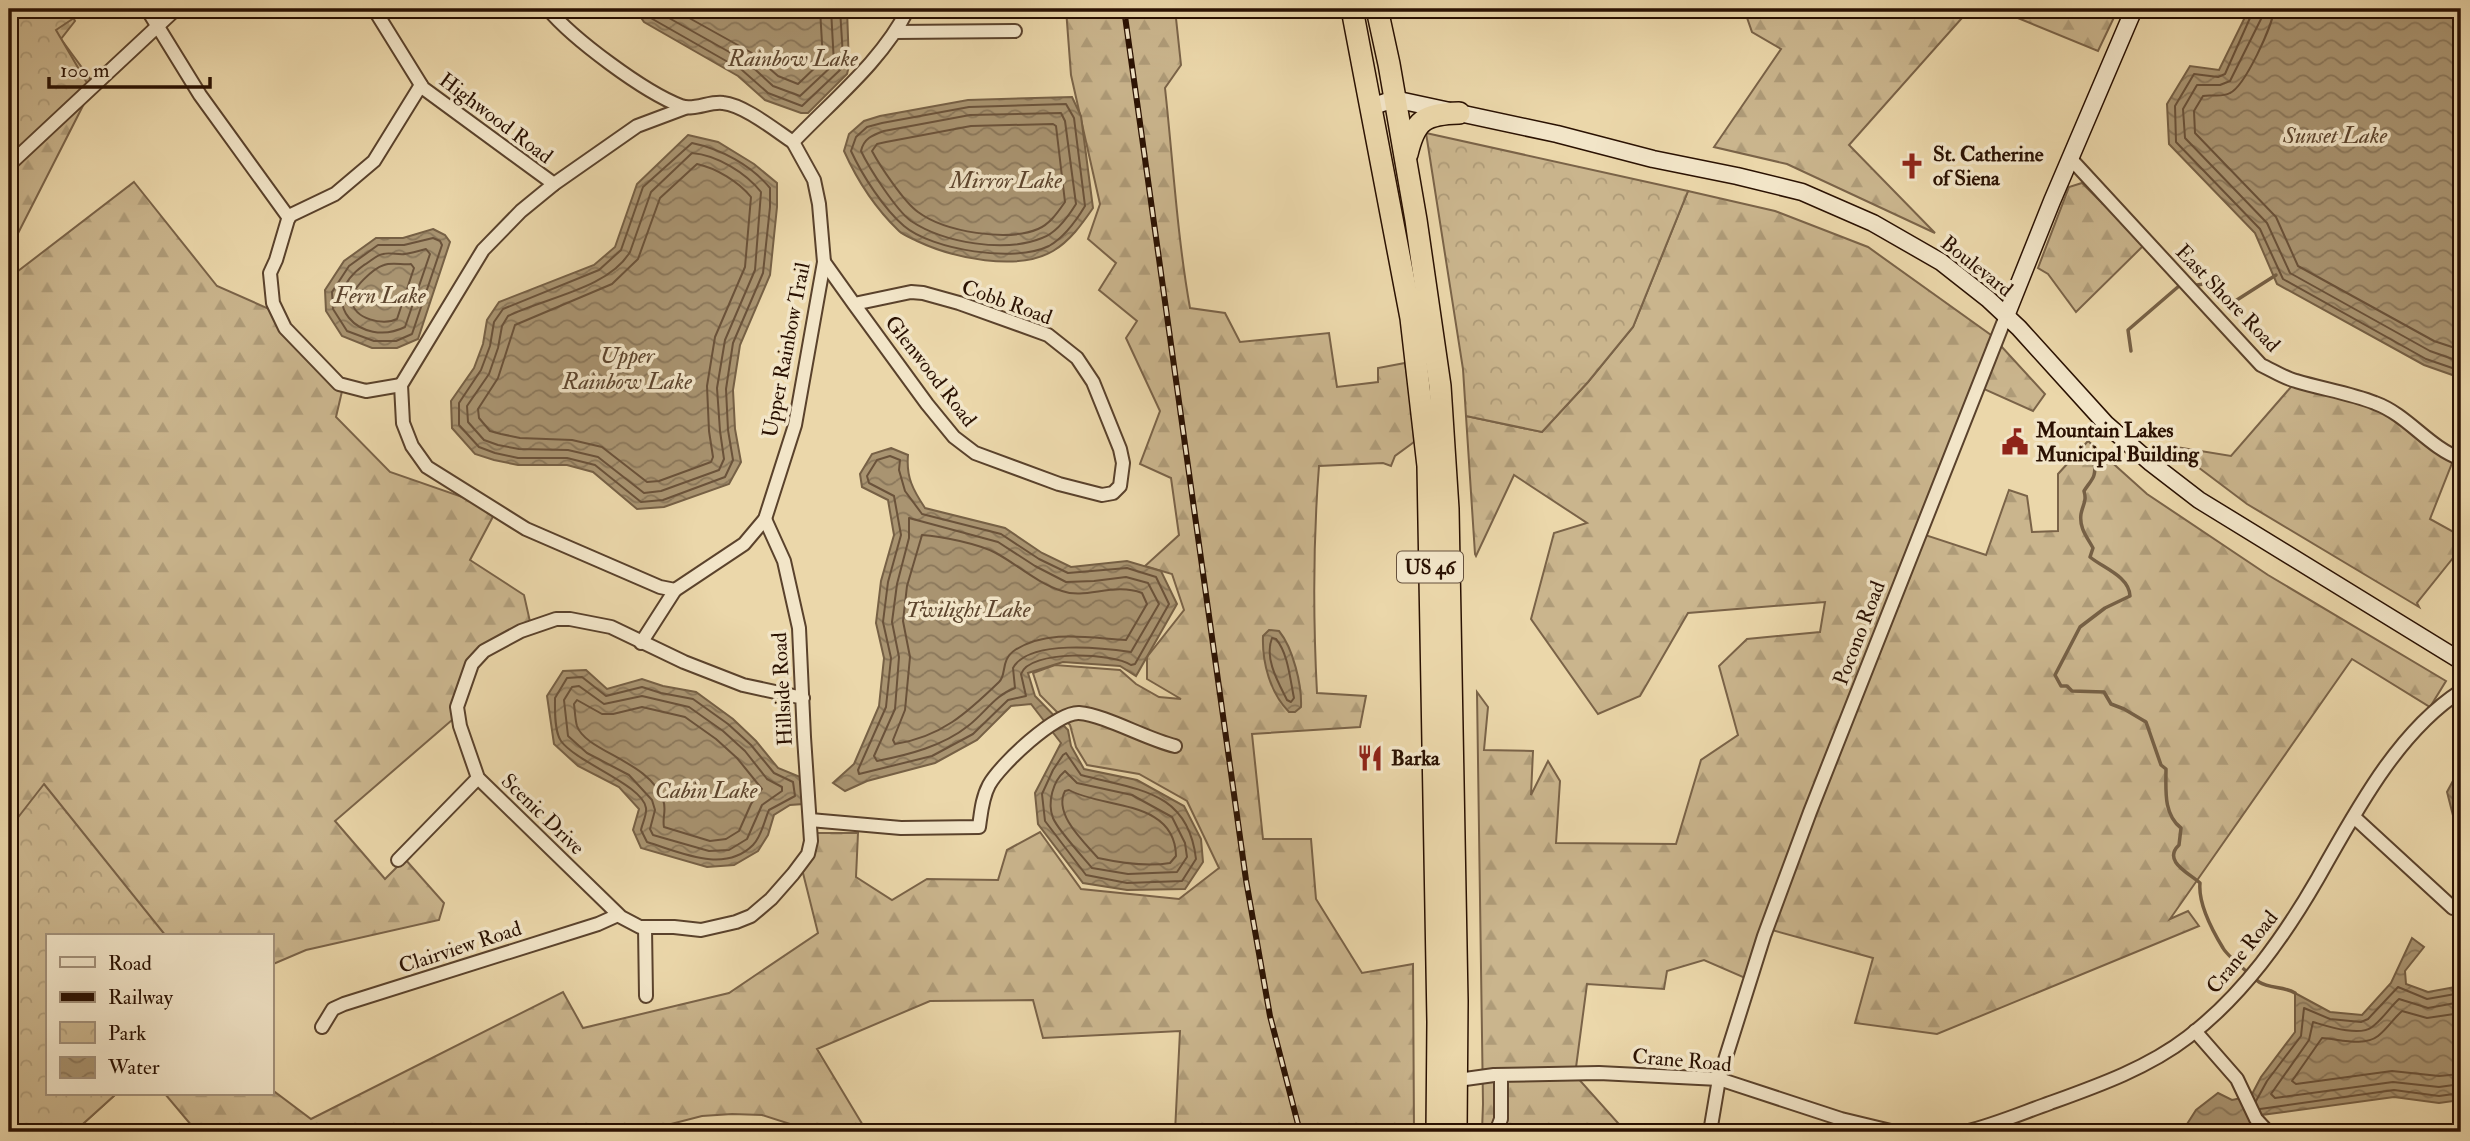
<svg xmlns="http://www.w3.org/2000/svg" width="2470" height="1141" font-family="'IM FELL Double Pica',serif">
  <style>
    .forest { fill: url(#forest-firs); stroke: #7a6348; stroke-width: 2 }
    .park { fill: url(#park-crowns); stroke: #7a6348; stroke-width: 2 }
    .water { fill: url(#water-waves); stroke: #766045; stroke-width: 2 }
    .lines { fill: none; stroke-linecap: round; stroke-linejoin: round }
    .shore { stroke: #6a523a; stroke-width: 2 }
    .stream { stroke: #766045; stroke-width: 3.5 }
    .street-casing { stroke: #5a422c; stroke-width: 16 }
    .secondary-casing { stroke: #2a1102; stroke-width: 19 }
    .highway-casing { stroke: #2a1102; stroke-width: 24 }
    .street { stroke: #f2e5c8; stroke-width: 12 }
    .secondary { stroke: #f2e5c8; stroke-width: 16 }
    .highway { stroke: #ebd7aa; stroke-width: 21 }
    .rail-casing { stroke: #2a1102; stroke-width: 6 }
    .rail { stroke: #f2e5c8; stroke-width: 3.5; stroke-dasharray: 10; stroke-linecap: butt }
    .labels { text-anchor: middle; stroke-width: 7; stroke-linejoin: round; paint-order: stroke }
    .shield { fill: #f2e5c8; stroke: #66513d; stroke-width: 2 }
    .shield-label { font-size: 19px; font-weight: bold; fill: #2a1102 }
    .street-label { font-size: 21px; fill: #2a1102; stroke: #f2e5c8 }
    .poi-label { font-size: 21px; font-weight: bold; fill: #2a1102; stroke: #f2e5c8; text-anchor: start }
    .water-label { font-size: 23px; font-style: italic; fill: #5d452e; stroke: #f2e5c8 }
  </style>
  <defs>
    <pattern id="forest-firs" width="22" height="20" patternUnits="userSpaceOnUse" patternTransform="scale(1.75)"><rect width="22" height="20" fill="#cab58d"/><path d="M5 1l3.5 6h-7zM16 11l3.5 6h-7z" fill="#ae9b78"/></pattern>
    <pattern id="park-crowns" width="20" height="18" patternUnits="userSpaceOnUse" patternTransform="scale(1.75)"><rect width="20" height="18" fill="#cab58d"/><path d="M2 6a3 3 0 1 1 6 0M12 15a3 3 0 1 1 6 0" fill="none" stroke="#ae9b78"/></pattern>
    <pattern id="water-waves" width="16" height="10" patternUnits="userSpaceOnUse" patternTransform="scale(1.75)"><rect width="16" height="10" fill="#a99471"/><path d="M0 5q4-4 8 0t8 0" fill="none" stroke="#8a775b"/></pattern>
  </defs>
  <rect width="100%" height="100%" fill="#ebd7aa"/>
  <filter id="stains"><feTurbulence type="fractalNoise" baseFrequency=".00286" numOctaves="4"/><feColorMatrix values="0 0 0 0 .2 0 0 0 0 .09 0 0 0 0 .02 0 0 0 .5 -.17"/></filter>
  <radialGradient id="worn" r=".72"><stop offset=".6" stop-color="#630" stop-opacity="0"/><stop offset="1" stop-color="#630" stop-opacity=".3"/></radialGradient>
  <g class="forest">
    <path d="M9 9H68L75 21 61 39 94 84 9 251Z"/>
    <path d="M1066 9H1175L1181 65 1165 88C1173 161 1177 235 1190 308L1225 313 1240 342 1329 333 1337 387 1378 382V368L1405 363 1413 408 1414 442 1395 456 1391 466 1383 463 1319 466C1313 542 1313 617 1317 693L1366 696 1360 727 1252 734 1263 839H1311L1316 899 1362 973 1413 964 1414 1132H1175L1180 1031 1043 1038 1033 1000 930 1001 817 1049 867 1132H815L762 1115 732 1114 702 1116 640 1132H197L165 1094H271V1089L311 1119 563 992 583 1028 729 993 818 933 802 869 816 833H858L856 877 892 900 927 879 998 880 1007 850 1040 832 1081 889 1179 899 1219 868 1187 801 1139 774 1087 765 1076 747 1070 725 1040 695 1033 673 1055 665 1120 670 1136 684 1159 697 1181 699 1147 679V657L1184 610 1172 574 1145 566 1179 535 1171 478 1140 464 1160 411 1126 338 1137 321 1099 290 1116 263 1088 239 1100 204 1071 75Z"/>
    <path d="M1744 9H1970L1849 145 1935 233 1787 164 1714 147 1781 49 1752 32Z"/>
    <path d="M1996 9H2118L2098 51Z"/>
    <path d="M134 182 217 286 276 312 343 387 336 417 390 472 497 509 470 560 524 595 531 626 470 667 459 714 335 821 385 879 405 859 444 903 439 920 306 950 271 965V936H47V1094H116L74 1132H9V278Z"/>
    <path d="M2082 183 2144 245 2076 312 2048 274 2038 268 2069 187Z"/>
    <path d="M1688 191 1775 211 1868 247 1991 335 2045 394 2033 411 1982 388 1925 535 1986 555 2009 490 2027 496 2032 532 2058 531V474L2088 441 2147 494 2268 575 2446 681 2430 707 2352 659 2170 919 2188 911 2199 926 1937 1034 1855 1023 1873 958 1772 930 1752 981 1704 960 1667 971 1664 989 1587 984 1575 1075 1626 1132H1482L1483 1104 1477 692 1488 707 1484 750 1533 751 1531 795 1548 761 1560 781 1556 843 1676 844 1701 760 1738 735 1719 666 1747 639 1820 632 1825 602 1688 613 1640 696 1598 714 1531 619 1554 533 1587 523 1514 475 1476 556 1475 554 1466 416 1542 432 1588 382 1633 327Z"/>
    <path d="M2297 380 2386 409 2454 458 2430 519 2461 536V548L2417 603 2419 607 2247 504 2170 446 2231 456Z"/>
  </g>
  <g class="park">
    <path d="M9 9H70L74 18 56 30 87 83 9 157Z"/>
    <path d="M1426 133 1688 191 1633 327 1588 382 1542 432 1466 416 1463 369Z"/>
    <path d="M44 784 166 936H47V1094H116L74 1132H9V829Z"/>
  </g>
  <g class="water">
    <path d="M635 9H847L849 66 847 74 808 113H801L765 100 738 76 644 22Z"/>
    <path d="M2249 9H2461V378L2424 365 2277 284 2255 233 2169 144 2167 104 2190 66 2219 70Z"/>
    <path d="M1072 97 1081 116 1093 208C1082 224 1070 241 1053 251 1017 272 953 258 917 241 911 238 903 235 899 231 875 208 857 180 844 151L849 134 864 121 880 116 968 100Z"/>
    <path d="M688 135 718 142 754 164 777 183V207L770 275 740 345 733 390 735 429 741 462 729 484 664 507 637 509 593 472 567 465H518L494 460 475 454 452 428 451 401 474 368 483 344 487 320 499 302 594 265 615 247 637 184Z"/>
    <path d="M433 229 445 235 450 242 418 339 397 348H372L342 336 326 311 325 290 344 261 376 238H403Z"/>
    <path d="M891 448 908 455C906 477 913 490 925 508L1005 528 1042 553 1071 567 1127 561 1161 571 1177 604 1136 676 1120 666 1063 662 1028 673 1035 696 1068 730 1071 746 1084 769 1137 780 1184 806 1201 839 1203 862 1185 889 1127 890 1083 883 1038 824 1035 793 1061 743 1031 704 1011 706 977 740 935 763 867 781 845 791 833 783 854 764 879 706 884 658 876 623 881 581 894 535 888 500 862 487 860 474 872 454Z"/>
    <path d="M1269 630 1279 631C1293 648 1302 685 1301 707L1295 712H1289C1270 693 1262 662 1263 636Z"/>
    <path d="M586 670 607 689 642 679 663 686 696 692 733 719 756 741 778 768 800 777 803 804 790 805 774 815 768 835 758 851 734 865 707 867 641 848 633 830 639 809 619 787 578 766 554 744 547 696 563 671Z"/>
    <path d="M2461 766V847L2447 792Z"/>
    <path d="M2412 938 2424 947 2405 971 2406 984 2428 992 2461 986V1100L2439 1103 2394 1097 2254 1116 2248 1132H2182L2196 1110 2218 1093 2232 1100 2251 1096 2261 1077 2295 1032V993L2330 1012 2362 1015 2391 983Z"/>
  </g>
  <g class="lines">
    <g class="shore">
      <path d="M642 9 649 17 742 70 768 93 802 106 841 69 843 57 840 9"/>
      <path d="M653 9 747 62 773 86 800 96 834 64 831 9"/>
      <path d="M673 9 752 53 778 76 798 84 823 60 820 9"/>
      <path d="M2254 9 2225 74 2218 77 2194 74 2175 106 2176 142 2260 229 2283 279 2426 359 2461 371"/>
      <path d="M2263 9 2262 17 2230 81 2220 85H2197L2183 109 2185 138 2267 223 2290 273 2430 351 2461 362"/>
      <path d="M2274 9C2273 25 2245 86 2230 93 2221 98 2211 94 2203 96L2194 111 2195 133 2276 217 2298 266 2434 341 2461 350"/>
      <path d="M1066 104 1074 118 1085 206C1076 221 1065 237 1049 246 1015 263 932 250 904 226 884 209 862 175 851 151L856 137 867 127 882 123 969 107Z"/>
      <path d="M1061 113 1065 121 1076 204C1068 217 1057 233 1042 238 1005 253 944 243 911 221 896 210 869 168 861 151 864 138 873 135 884 131L970 115Z"/>
      <path d="M1053 124 1056 126 1065 202C1058 212 1050 224 1038 229 1007 242 945 232 918 212 904 202 880 166 872 151L877 144 886 142 971 126Z"/>
      <path d="M692 143C721 149 751 165 770 188V207L763 273 733 343 726 389 728 430 733 460 725 477 663 500 641 502 595 465 567 458H518L495 453 479 447 459 425V403L481 370 490 346 494 322 503 309 599 270 621 250 643 187Z"/>
      <path d="M692 153C717 155 746 173 761 192L755 270 725 340 717 388 720 431 724 459 719 470 661 491 644 493 598 457 568 450 519 449 498 445 484 440 468 422 467 406 489 374 498 348 502 326 508 316C544 298 608 289 630 252L651 192Z"/>
      <path d="M697 164C716 168 739 182 751 197L745 267 715 337 707 386 709 431 713 457 711 462 659 481 647 482 602 447 572 440 520 438 501 434 490 431 479 418 478 409 498 378 515 325 612 284 638 259 660 198Z"/>
      <path d="M433 238 440 241 442 245 412 334 396 341H374L347 331 333 309 332 292 349 266 378 245H404Z"/>
      <path d="M426 249 430 254 405 327C361 349 313 301 364 265 370 262 376 255 383 254 390 252 398 255 405 254 412 253 419 251 426 249Z"/>
      <path d="M411 264 414 268 397 319C383 326 354 319 352 301 350 289 374 268 384 265 391 262 403 265 411 264Z"/>
      <path d="M890 456 900 460 899 470 905 491 922 514 1001 534 1039 559 1068 573 1127 568 1156 577 1169 604 1135 664 1131 665C1113 653 1030 649 1021 674L1026 696 1008 700 973 734 932 756 859 774 858 770 886 707 891 658 883 622 888 582 901 535 894 496 869 483 867 476 877 460Z"/>
      <path d="M909 518 998 542 1035 566 1066 582 1094 581 1126 577 1148 583 1159 604 1131 652C1104 648 1029 639 1013 668L1015 688C995 695 985 713 968 726 943 746 908 755 877 761L874 756 895 709 899 657 892 622 897 584 909 538Z"/>
      <path d="M922 535C941 536 979 544 996 553 1018 565 1037 583 1062 591 1086 600 1113 582 1142 593L1147 604 1126 640C1089 638 1048 629 1015 650 1000 660 1007 675 999 682 967 713 941 737 895 744L893 740 905 710 910 657 903 621 907 586Z"/>
      <path d="M1272 638 1276 639C1288 653 1290 679 1294 698L1291 702 1287 700C1278 682 1264 658 1272 638Z"/>
      <path d="M582 677 606 696 642 687 661 693 693 699 728 724 751 745 774 773 793 782 795 796 769 810C764 821 762 836 753 845 724 874 680 852 647 842L641 830C642 824 647 815 646 808 643 785 577 763 561 741 554 731 555 709 555 698L567 678Z"/>
      <path d="M579 686 604 704 642 696 689 707 723 731 745 751 767 779 782 787V791L762 805 747 839 729 850 709 851 653 835 650 829 655 810 652 800 629 775 587 753 568 736 564 700 572 687Z"/>
      <path d="M577 700 602 714H613L642 707 685 717 716 739 737 758 762 789 751 804 739 831 726 839 710 841 664 827C662 818 667 809 663 800 650 761 586 752 577 726 575 719 575 711 574 704Z"/>
      <path d="M1066 753 1081 775C1137 790 1188 790 1196 859L1182 881 1127 883 1086 875 1045 821 1042 794 1053 770 1063 755Z"/>
      <path d="M1065 771 1077 783 1132 795 1172 817 1185 843 1187 857 1177 872 1128 874 1092 868C1082 856 1058 830 1053 818 1047 802 1053 781 1065 771Z"/>
      <path d="M1069 790C1103 809 1175 799 1176 856L1170 863C1147 867 1121 863 1098 858 1084 842 1053 814 1065 791Z"/>
      <path d="M2461 1002 2428 1008 2399 999C2390 1007 2382 1020 2372 1027 2359 1037 2327 1026 2313 1022L2309 1040 2271 1094 2275 1098 2393 1082 2439 1087 2461 1084"/>
      <path d="M2461 1013 2427 1018 2402 1011C2394 1018 2387 1029 2378 1036 2364 1047 2339 1039 2322 1038L2292 1081 2296 1084 2392 1071 2439 1076 2461 1074"/>
      <path d="M2256 1101 2267 1081 2301 1036 2304 1008 2330 1019 2361 1022 2368 1019 2398 987 2427 999 2461 993"/>
      <path d="M2260 1109 2394 1090 2439 1096 2461 1093"/>
    </g>
    <g class="stream">
      <path d="M2197 285 2204 284 2229 305 2276 275"/>
      <path d="M2131 351 2128 330 2179 286"/>
      <path d="M2098 455 2094 463C2097 477 2091 480 2084 491 2087 501 2083 504 2081 514 2079 528 2087 537 2093 548L2090 557C2103 568 2129 576 2130 596L2105 608 2080 627 2055 675 2061 686H2067L2072 691 2104 692 2111 704 2124 709 2146 722 2161 765 2166 769C2166 789 2163 814 2181 828L2179 845C2162 861 2189 873 2200 883 2198 904 2212 930 2223 948 2228 957 2251 975 2259 982 2270 989 2284 986 2295 993"/>
    </g>
    <g class="street-casing">
      <g id="street">
        <path d="M147 9 200 95 289 218"/>
        <path d="M374 9 423 88 554 184"/>
        <path d="M548 9C573 39 644 92 681 106 693 111 710 101 723 103 744 105 775 130 793 142"/>
        <path d="M895 32 1015 31"/>
        <path d="M685 108 637 126 554 184 521 211 483 250 401 385 403 423 412 446 427 467 526 529 660 587 675 590 744 544 765 519 795 425 824 262 819 204 814 180 793 142"/>
        <path d="M793 142C833 100 882 61 908 9"/>
        <path d="M2070 158 2261 365C2272 370 2284 378 2296 381 2322 389 2350 393 2375 403 2408 415 2428 447 2461 459"/>
        <path d="M9 165 176 9"/>
        <path d="M824 262 854 304 927 404 954 437 975 453 1059 484 1102 495 1113 493 1120 486 1123 463 1120 449 1093 382 1077 358 1048 335 959 303 923 293 911 292 854 304"/>
        <path d="M401 385 366 391 339 384 285 328 273 303 270 273 276 260 289 216 335 194 374 161 421 85"/>
        <path d="M765 519 784 561 799 628 804 737 811 841 808 854 793 874 771 899 751 916 736 922 701 930 674 927H640L621 917 478 778 460 726 457 707 472 664 484 651 521 631 556 619H570L611 627 684 662 743 685 803 698"/>
        <path d="M641 643 675 590"/>
        <path d="M2354 817 2453 908"/>
        <path d="M810 820 901 828 979 827C981 813 982 798 989 785 1000 765 1056 712 1079 713 1105 715 1146 739 1175 746"/>
        <path d="M398 860 478 778"/>
        <path d="M645 927 646 996"/>
        <path d="M322 1027 333 1009 344 1004 598 924 618 915"/>
        <path d="M2195 1031 2237 1079 2256 1119 2268 1132"/>
        <path d="M1458 1080 1494 1075 1599 1073 1719 1079 1841 1119 1895 1132"/>
        <path d="M1496 1132 1501 1119V1075"/>
        <path d="M1710 1132 1719 1079 1764 936 1810 812 2006 316"/>
        <path d="M1965 1132C1994 1125 2022 1113 2050 1103 2097 1086 2148 1068 2188 1037 2243 995 2284 937 2318 878 2355 813 2397 732 2461 691"/>
      </g>
    </g>
    <g class="secondary-casing">
      <g id="secondary">
        <path d="M1371 107 1394 99 1557 134 1653 159 1737 176 1802 192 1873 223 1941 262 1988 299 2019 328 2106 424 2151 463 2199 500 2461 661"/>
        <path d="M2006 316 2052 201 2134 9"/>
      </g>
    </g>
    <g class="highway-casing">
      <g id="highway">
        <path d="M1352 9 1411 318 1428 466 1438 1022 1437 1132"/>
        <path d="M1377 9 1389 64 1416 220 1440 386 1448 509 1457 1001 1456 1132"/>
        <path d="M1407 154C1415 120 1424 114 1459 113"/>
      </g>
    </g>
    <use href="#street" class="street"/>
    <use href="#secondary" class="secondary"/>
    <use href="#highway" class="highway"/>
    <g class="rail-casing">
      <path id="rail" d="M1124 9 1246 880 1270 1016 1300 1132"/>
    </g>
    <use href="#rail" class="rail"/>
  </g>
  <defs>
    <g id="church-bare" transform="scale(2.1)"><path d="M-1.2-6h2.4v3.5h3.3v2.4h-3.3V6h-2.4V-.1h-3.3v-2.4h3.3Z" fill="#8f2418" stroke="#f2e5c8" stroke-width="2.5" paint-order="stroke"/></g>
    <g id="civic-bare" transform="scale(2.1)"><path d="M-.6-6.5H3V-4.5H.6V-3L4-1V1h2V6H-6V1h2V-1L-.6-3ZM-1.2 2.5V6h2.4V2.5Z" fill="#8f2418" stroke="#f2e5c8" stroke-width="2.5" paint-order="stroke"/></g>
    <g id="restaurant-bare" transform="scale(2.1)"><path d="M-5-6h1v4h1v-4h1v4h1v-4h1v5L-1.5 .5V6h-2V.5L-5-1ZM5-6V6H3V1.5H1.5Q1.5-4 5-6Z" fill="#8f2418" stroke="#f2e5c8" stroke-width="2.5" paint-order="stroke"/></g>
  </defs>
  <g fill-rule="evenodd">
    <use href="#church-bare" x="1912" y="166"/>
    <use href="#civic-bare" x="2015" y="442"/>
    <use href="#restaurant-bare" x="1370" y="758"/>
  </g>
  <g class="labels">
    <rect class="shield" x="1397" y="551.5" width="66" height="31" rx="5"/>
    <g class="shield-label">
      <text x="1430" y="574">US 46</text>
    </g>
    <g class="street-label">
      <text transform="translate(496 118) rotate(37)" y="7">Highwood Road</text>
      <text transform="translate(1977 266) rotate(38)" y="7">Boulevard</text>
      <text transform="translate(2228 298) rotate(46)" y="7">East Shore Road</text>
      <text transform="translate(1007 302) rotate(20)" y="7">Cobb Road</text>
      <text transform="translate(786 350) rotate(-79)" y="7">Upper Rainbow Trail</text>
      <text transform="translate(931 371) rotate(52)" y="7">Glenwood Road</text>
      <text transform="translate(1859 633) rotate(-69)" y="7">Pocono Road</text>
      <text transform="translate(782 689) rotate(-93)" y="7">Hillside Road</text>
      <text transform="translate(543 814) rotate(44)" y="7">Scenic Drive</text>
      <text transform="translate(460 947) rotate(-18)" y="7">Clairview Road</text>
      <text transform="translate(2242 952) rotate(-51)" y="7">Crane Road</text>
      <text transform="translate(1682 1060) rotate(5)" y="7">Crane Road</text>
    </g>
    <g class="poi-label">
      <text x="1933" y="161">St. Catherine<tspan x="1933" dy="24">of Siena</tspan></text>
      <text x="2036" y="437">Mountain Lakes<tspan x="2036" dy="24">Municipal Building</tspan></text>
      <text x="1391" y="765">Barka</text>
    </g>
    <g class="water-label">
      <text x="793" y="66">Rainbow Lake</text>
      <text x="2335" y="143">Sunset Lake</text>
      <text x="1006" y="188">Mirror Lake</text>
      <text x="380" y="303">Fern Lake</text>
      <text x="627" y="363">Upper<tspan x="627" dy="26">Rainbow Lake</tspan></text>
      <text x="968" y="617">Twilight Lake</text>
      <text x="706" y="798">Cabin Lake</text>
    </g>
  </g>
  <rect width="2470" height="1141" fill="none" stroke="#ebd7aa" stroke-width="35"/>
  <rect x="10" y="10" width="2449" height="1120" fill="none" stroke="#2a1102" stroke-width="3.5"/>
  <rect x="18" y="18" width="2435" height="1106" fill="none" stroke="#2a1102" stroke-width="2"/>
  <rect x="46" y="934" width="228" height="161" fill="#f2e5c8" stroke="#a29079" stroke-width="2"/>
  <rect x="60" y="957" width="35" height="10" fill="#f2e5c8" stroke="#a29079" stroke-width="2"/>
  <text x="108" y="970" font-size="21" fill="#2a1102">Road</text>
  <rect x="60" y="992" width="35" height="10" fill="#2a1102" stroke="#a29079" stroke-width="2"/>
  <text x="108" y="1004" font-size="21" fill="#2a1102">Railway</text>
  <rect x="60" y="1022" width="35" height="21" fill="url(#park-crowns)" stroke="#a29079" stroke-width="2"/>
  <text x="108" y="1040" font-size="21" fill="#2a1102">Park</text>
  <rect x="60" y="1057" width="35" height="21" fill="url(#water-waves)" stroke="#a29079" stroke-width="2"/>
  <text x="108" y="1074" font-size="21" fill="#2a1102">Water</text>
  <path d="M49 77v10h161v-10" fill="none" stroke="#2a1102" stroke-width="3.5"/>
  <text x="60" y="77" font-size="21" fill="#2a1102" stroke="#f2e5c8" stroke-width="5" paint-order="stroke">100 m</text>
  <rect width="100%" height="100%" filter="url(#stains)"/>
  <rect width="100%" height="100%" fill="url(#worn)"/>
</svg>
